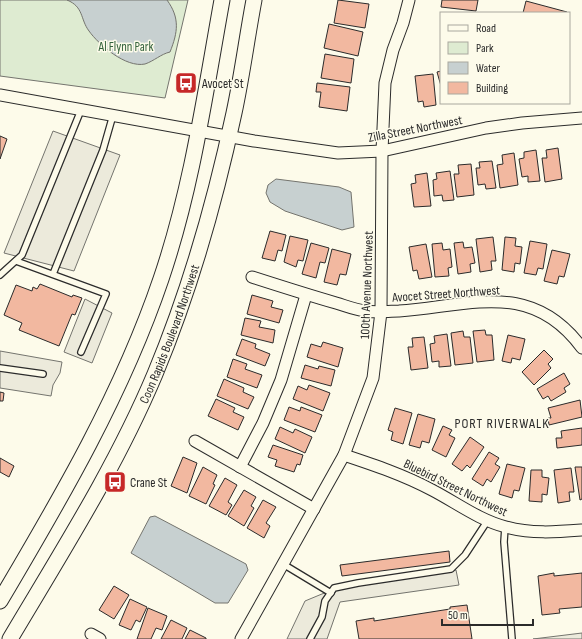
<svg xmlns="http://www.w3.org/2000/svg" width="582" height="639" font-family="'Sofia Sans Condensed',sans-serif">
  <style>
    .green { fill: #deebd1; stroke: #74746e }
    .parking { fill: #eceadb; stroke: #74746e }
    .water { fill: #c7d0d0; stroke: #74746e }
    .building { fill: #f2b8a0; stroke: #2b2b2b }
    .lines { fill: none; stroke-linecap: round; stroke-linejoin: round }
    .lane-casing { stroke: #2b2b2b; stroke-width: 8 }
    .street-casing { stroke: #2b2b2b; stroke-width: 13 }
    .secondary-casing { stroke: #2b2b2b; stroke-width: 17 }
    .lane { stroke: #fdfbea; stroke-width: 5.5 }
    .street { stroke: #fdfbea; stroke-width: 11 }
    .secondary { stroke: #fdfbea; stroke-width: 15 }
    .labels { text-anchor: middle; stroke-width: 3; stroke-linejoin: round; paint-order: stroke }
    .park-label { font-size: 13px; fill: #34623c; stroke: #fdfbea }
    .poi-label { font-size: 13px; fill: #2b2b2b; stroke: #fdfbea; text-anchor: start }
    .street-label { font-size: 13px; fill: #2b2b2b; stroke: #fdfbea }
    .neighbourhood-label { font-size: 14px; letter-spacing: 1px; fill: #2b2b2b; stroke: #fdfbea }
  </style>
  <rect width="100%" height="100%" fill="#fdfbea"/>
  <path class="green" d="M0 0H188L165 98 0 76Z"/>
  <g class="parking">
    <path d="M53 131 120 155 74 271 4 253Z"/>
    <path d="M85 299 112 313 92 363 64 352Z"/>
    <path d="M0 351 62 362 60 373 53 385 51 396 0 388Z"/>
    <path d="M456 570 459 585 340 602 327 639H287L305 601 334 589 358 583Z"/>
    <path d="M582 633V639H533Z"/>
  </g>
  <g class="water">
    <path d="M67 0H167C180 18 178 32 170 52 161 54 154 61 145 64 126 68 99 45 89 31 80 19 84 7 67 0Z"/>
    <path d="M276 179 339 187 351 192 354 227 342 230 285 211 270 202 266 193 268 185Z"/>
    <path d="M155 516 246 564 248 570 228 603H215L131 553 150 517Z"/>
  </g>
  <g class="building">
    <path d="M338 0 369 4 365 28 334 23Z"/>
    <path d="M442 0H478L476 11 441 7Z"/>
    <path d="M526 1 567 12V13H523Z"/>
    <path d="M329 24 363 32 358 56 324 48Z"/>
    <path d="M325 54 354 59 351 83 321 78Z"/>
    <path d="M441 71V86L437 72Z"/>
    <path d="M433 74 436 105 424 107 423 101 418 102 415 76Z"/>
    <path d="M317 83 350 87 347 111 319 107 321 92H316Z"/>
    <path d="M0 136 7 139 0 159Z"/>
    <path d="M558 148 562 179 545 182 542 158H547L546 150Z"/>
    <path d="M536 150 540 181 528 182V176L522 177 519 159 524 158V152Z"/>
    <path d="M514 153 518 185 500 188 497 165 503 164 502 155Z"/>
    <path d="M492 161 496 188 486 189 485 184 478 185 476 168H480L479 162Z"/>
    <path d="M471 164 474 195 457 197 454 174H459L458 165Z"/>
    <path d="M450 171 454 200 443 201 442 195 434 196 433 180 437 179 436 173Z"/>
    <path d="M427 173 431 206 414 207 411 184 416 183 415 175Z"/>
    <path d="M270 231 286 235 282 251 278 250 275 261 262 258Z"/>
    <path d="M290 236 308 240 303 261 298 260 296 267 284 262Z"/>
    <path d="M493 237 496 261H491L492 270 480 272 476 239Z"/>
    <path d="M505 237 516 238 515 246 522 247 520 264 515 263 514 272 502 270Z"/>
    <path d="M530 241 547 244 543 269 538 268 536 275 524 273Z"/>
    <path d="M463 242 464 248 472 247 475 263 470 264 471 272 458 274 454 243Z"/>
    <path d="M311 243 329 248 325 263 320 262 316 278 302 274Z"/>
    <path d="M442 243 443 250 450 249 452 267 448 268 449 276 435 277 432 244Z"/>
    <path d="M426 244 432 277 419 279 417 270 413 271 409 247Z"/>
    <path d="M332 249 351 254 346 275 340 274 337 285 324 282Z"/>
    <path d="M552 250 570 254 564 277 559 276 557 284 544 281Z"/>
    <path d="M40 284 72 297 73 295 82 298 75 315 72 314 59 346 19 330 22 323 4 315 16 285 32 291 33 287 37 289Z"/>
    <path d="M252 295 273 301 271 307 283 310 279 323 247 314Z"/>
    <path d="M245 318 261 321 259 327 275 330 273 343 241 335Z"/>
    <path d="M485 330 486 335H492L494 360 477 362 473 331Z"/>
    <path d="M463 331 464 337H470L473 363 455 365 451 333Z"/>
    <path d="M447 334 451 366 439 367V361L432 362 430 344 435 343 434 336Z"/>
    <path d="M508 335 525 339 520 360 512 358 511 363 502 361Z"/>
    <path d="M424 337 428 368 411 370 408 347H413L412 338Z"/>
    <path d="M242 339 256 344 255 348 270 354 265 366 236 355Z"/>
    <path d="M323 342 343 348 338 367 307 357 311 344 321 347Z"/>
    <path d="M544 350 553 359 548 364 551 368 534 385 522 372Z"/>
    <path d="M233 359 247 364 245 369 262 375 257 388 227 377Z"/>
    <path d="M305 365 318 369 319 366 335 370 331 386 301 378Z"/>
    <path d="M564 373 570 384 564 388 566 392 551 401 548 396 543 399 537 389Z"/>
    <path d="M224 379 244 388 243 392 254 397 248 409 217 396Z"/>
    <path d="M309 385 330 393 323 411 293 399 298 386 307 390Z"/>
    <path d="M0 392 4 393 3 401H0Z"/>
    <path d="M216 399 235 408 233 412 244 417 238 430 208 416Z"/>
    <path d="M580 400 582 417 549 425 548 418H551L548 408Z"/>
    <path d="M289 407 300 411 301 407 322 415 315 432 284 420Z"/>
    <path d="M395 408 412 413 403 444 391 440 393 432 388 430Z"/>
    <path d="M418 414 435 419 429 443 422 441 420 448 409 445Z"/>
    <path d="M443 426 452 430 449 435 455 438 446 457 432 450Z"/>
    <path d="M280 427 293 433 295 429 312 437 305 453 275 439Z"/>
    <path d="M582 428V445L557 448 556 438H562L561 431Z"/>
    <path d="M470 437 484 447 470 468 467 465 462 471 452 464Z"/>
    <path d="M273 445 303 455 300 465 297 464 294 472 275 466 277 460 268 457Z"/>
    <path d="M489 452 499 458 495 464 500 467 491 482 487 479 483 486 472 479Z"/>
    <path d="M183 457 197 463 187 493 171 486Z"/>
    <path d="M0 458 14 466 9 477 0 472Z"/>
    <path d="M507 464 525 468 519 491 514 490 512 498 499 494Z"/>
    <path d="M203 467 217 475 213 484 215 485 206 504 189 496Z"/>
    <path d="M575 467H582V499L580 500Z"/>
    <path d="M571 468 574 492H569L570 501 558 503 554 470Z"/>
    <path d="M531 470H542V477L549 478 547 495 542 494V502L529 501Z"/>
    <path d="M225 478 237 485 228 502 232 505 226 515 209 506Z"/>
    <path d="M244 490 256 497 251 506 254 508 244 526 228 516Z"/>
    <path d="M263 500 276 507 266 523 270 526 264 538 247 528Z"/>
    <path d="M449 551 450 562 342 576 340 565Z"/>
    <path d="M554 573V576L582 573V607L559 609 560 613 542 615 538 576Z"/>
    <path d="M114 586 129 595 114 619 99 610Z"/>
    <path d="M130 599 147 607 140 622 136 620 131 630 119 625Z"/>
    <path d="M467 605 472 639H359L356 621 374 618V621L450 609V607Z"/>
    <path d="M148 608 167 616 162 630 156 628 151 639H137Z"/>
    <path d="M171 620 187 628 182 639H161Z"/>
    <path d="M190 630 206 638V639H185Z"/>
  </g>
  <g class="lines">
    <g class="lane-casing">
      <g id="lane">
        <path d="M16 261 106 294 81 352"/>
        <path d="M53 274 103 150 113 115"/>
        <path d="M0 275 22 255 81 110"/>
        <path d="M0 368 43 374"/>
        <path d="M505 527 504 542 512 639"/>
        <path d="M283 564 331 593"/>
        <path d="M310 639 322 617 325 601 334 588 358 583 451 569 465 555 488 520"/>
      </g>
    </g>
    <g class="street-casing">
      <g id="street">
        <path d="M0 95 254 141 338 153 382 151 486 128 522 123 582 118"/>
        <path d="M252 277C280 286 308 295 336 303 346 306 356 310 365 311 376 313 388 311 399 311 470 306 531 279 582 348"/>
        <path d="M195 441 314 509"/>
        <path d="M344 455C374 465 404 475 432 490 457 503 479 520 506 527 531 534 556 532 582 530"/>
        <path d="M240 467 263 423 281 380 306 295"/>
        <path d="M91 634 100 639"/>
        <path d="M241 639 344 455 373 378 381 312 382 151 385 83 393 50 403 23 409 0"/>
      </g>
    </g>
    <g class="secondary-casing">
      <g id="secondary">
        <path d="M0 601C61 498 122 394 161 279 192 188 205 94 222 0"/>
        <path id="s1" d="M10 639C61 553 116 467 155 374 190 290 215 202 234 113 242 76 247 37 254 0"/>
      </g>
    </g>
    <use href="#lane" class="lane"/>
    <use href="#street" class="street"/>
    <use href="#secondary" class="secondary"/>
  </g>
  <defs>
    <g id="bus-square" transform="scale(1.15)"><rect x="-9" y="-9" width="18" height="18" rx="4" fill="#c62828" stroke="#fdfbea"/><path d="M-5-6H5V4H4V6H2V4H-2V6H-4V4H-5ZM-3.5-4V0h7V-4ZM-3.5 1.2v1.5H-2V1.2ZM2 1.2v1.5H3.5V1.2Z" fill="#fff"/></g>
  </defs>
  <g fill-rule="evenodd">
    <use href="#bus-square" x="186" y="83"/>
    <use href="#bus-square" x="115" y="482"/>
  </g>
  <g class="labels">
    <g class="park-label">
      <text x="126" y="51">Al Flynn Park</text>
    </g>
    <g class="poi-label">
      <text x="202" y="88">Avocet St</text>
      <text x="130" y="487">Crane St</text>
    </g>
    <g class="street-label">
      <text transform="translate(415 128) rotate(-11)" y="5">Zilla Street Northwest</text>
      <text transform="translate(366 285) rotate(-88)" y="5">100th Avenue Northwest</text>
      <text transform="translate(446 293) rotate(-4)" y="5">Avocet Street Northwest</text>
      <text dy="5" stroke="none"><textPath href="#s1" startOffset="345">Coon Rapids Boulevard Northwest</textPath></text>
      <text transform="translate(456 487) rotate(26)" y="5">Bluebird Street Northwest</text>
    </g>
    <g class="neighbourhood-label">
      <text x="502" y="428">PORT RIVERWALK</text>
    </g>
  </g>
  <rect x="440" y="12" width="130" height="92" fill="#fdfbea" stroke="#a9a89e"/>
  <rect x="448" y="25" width="20" height="6" fill="#fdfbea" stroke="#a9a89e"/>
  <text x="476" y="32" font-size="12" fill="#2b2b2b">Road</text>
  <rect x="448" y="42" width="20" height="12" fill="#deebd1" stroke="#a9a89e"/>
  <text x="476" y="52" font-size="12" fill="#2b2b2b">Park</text>
  <rect x="448" y="62" width="20" height="12" fill="#c7d0d0" stroke="#a9a89e"/>
  <text x="476" y="72" font-size="12" fill="#2b2b2b">Water</text>
  <rect x="448" y="82" width="20" height="12" fill="#f2b8a0" stroke="#a9a89e"/>
  <text x="476" y="92" font-size="12" fill="#2b2b2b">Building</text>
  <path d="M442 619v6h91v-6" fill="none" stroke="#2b2b2b" stroke-width="2"/>
  <text x="448" y="619" font-size="12" fill="#2b2b2b" stroke="#fdfbea" stroke-width="3" paint-order="stroke">50 m</text>
</svg>
